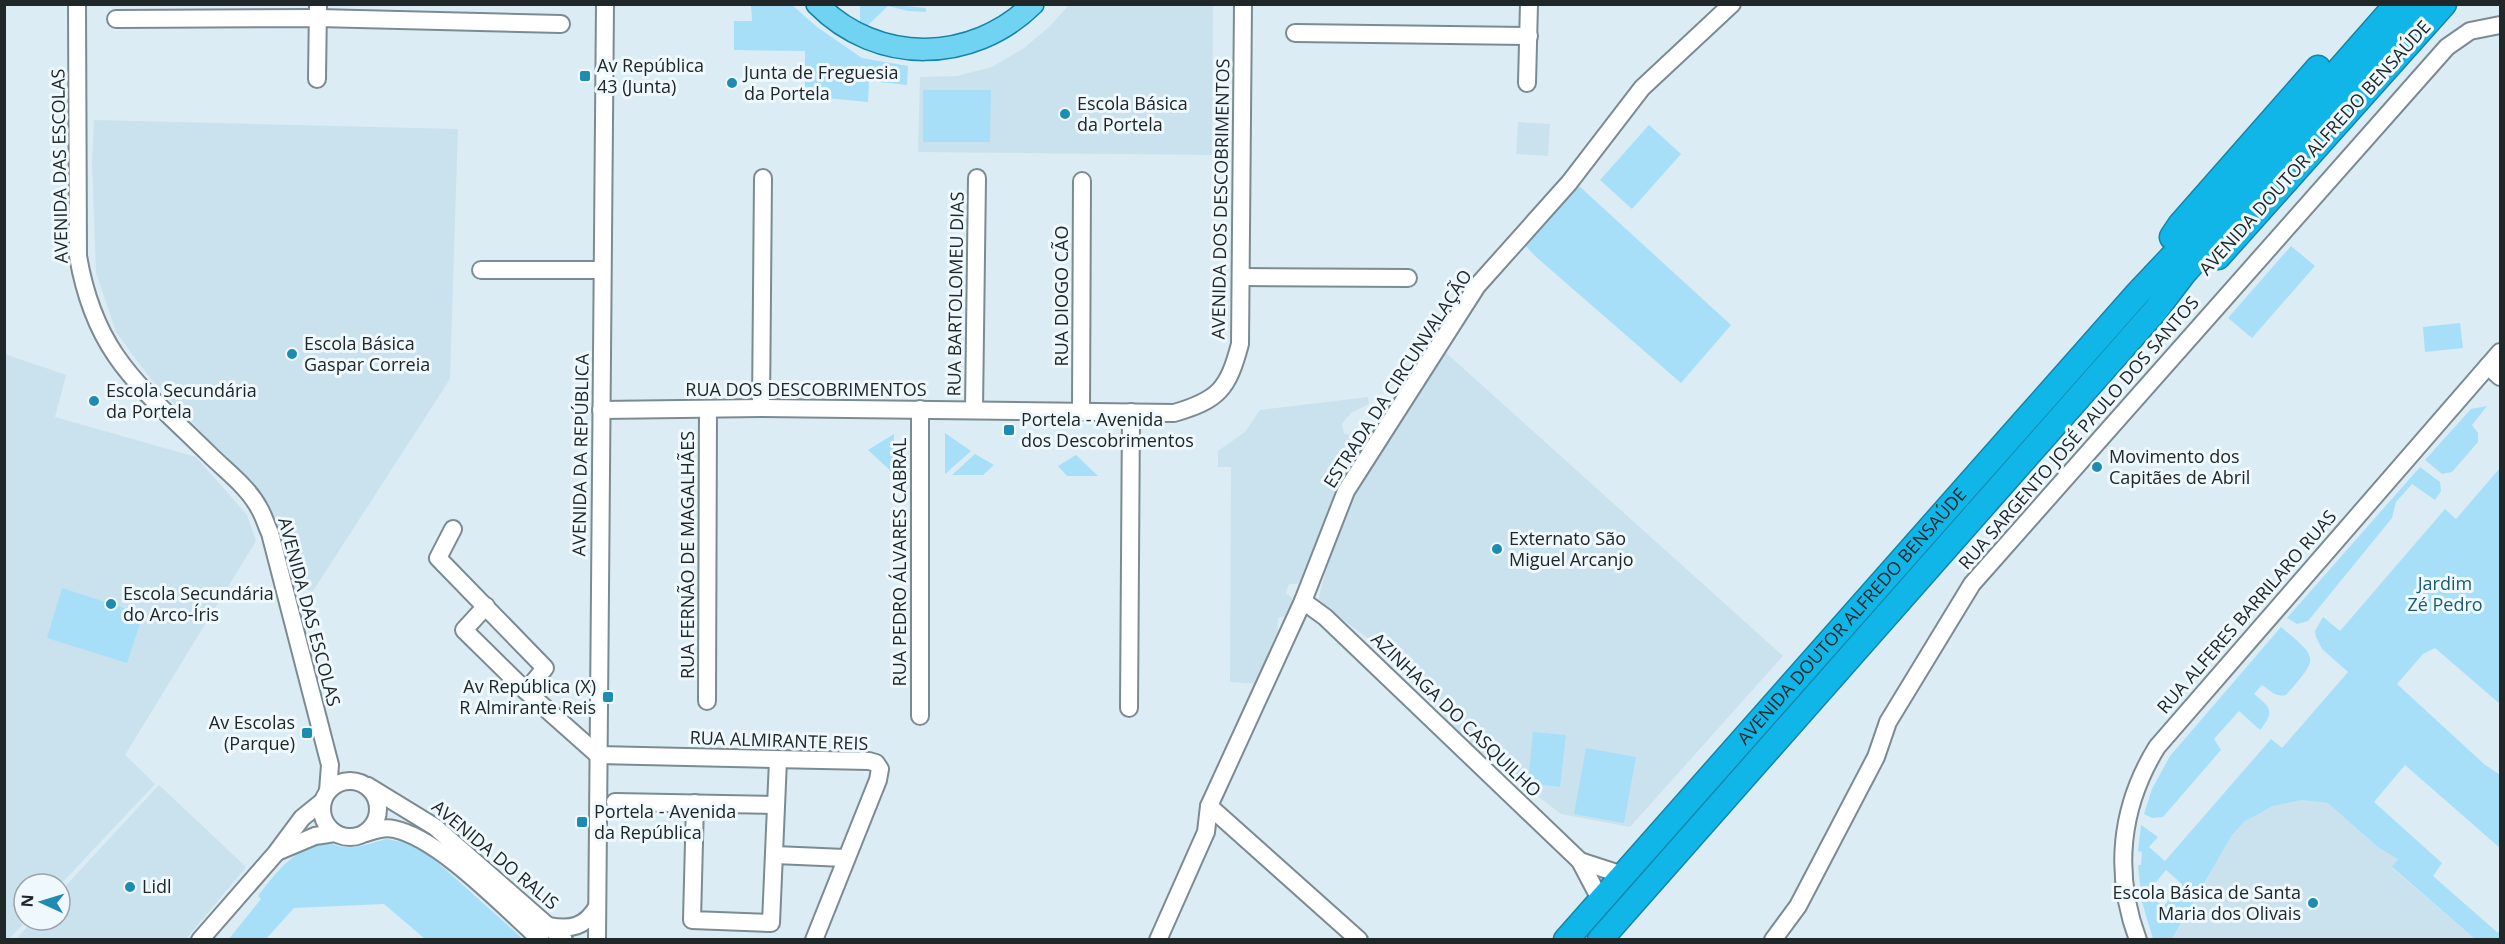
<svg xmlns="http://www.w3.org/2000/svg" width="2505" height="944" font-family="'Open Sans',sans-serif">
  <style>
    .built { fill: #cae2ee }
    .green { fill: #a7dff9; fill-rule: evenodd }
    .lines { fill: none; stroke-linecap: round; stroke-linejoin: round }
    .minor-casing { stroke: #7c8b92; stroke-width: 20 }
    .major-casing { stroke: #1684a6; stroke-width: 24 }
    .highway-casing { stroke: #1684a6; stroke-width: 27 }
    .minor { stroke: #fff; stroke-width: 16 }
    .major { stroke: #70d3f2; stroke-width: 21 }
    .highway { stroke: #11b6e9; stroke-width: 24 }
    .poi-dot { fill: #1e8bb1; stroke: #eef8fd; stroke-width: 2 }
    .labels { text-anchor: middle; stroke-width: 6; stroke-linejoin: round; paint-order: stroke }
    .poi-label { font-size: 18px; fill: #202729; stroke: #eef8fd; text-anchor: start }
    .street-label { font-size: 18px; fill: #202729; stroke: #eef8fd }
    .park-label { font-size: 18px; fill: #185c75; stroke: #eef8fd }
  </style>
  <rect width="100%" height="100%" fill="#dcecf4"/>
  <g class="built">
    <path d="M1069 5H1213L1212 155 918 152 920 77 957 76 992 67 1024 48 1049 27Z"/>
    <path d="M94 120 458 129 450 379 313 591 295 587 263 497 149 377 116 332 96 273 92 163Z"/>
    <path d="M1518 122 1550 124 1548 156 1516 154Z"/>
    <path d="M1444 351 1783 656 1630 827 1561 814 1465 740 1389 654 1318 601 1344 496Z"/>
    <path d="M5 354 66 375 55 417 196 457 247 515 256 541 125 755 155 784 60 885 24 884V920H27L9 939 5 940Z"/>
    <path d="M1368 397 1369 404 1351 413 1342 424 1344 434 1353 435 1344 451 1355 458 1340 482 1299 584H1289L1286 593 1292 598 1293 603 1287 616 1278 618 1277 643 1259 684 1230 682 1231 467H1218V451L1245 432 1260 410Z"/>
    <path d="M159 785 246 867 186 939H16L34 920H60V892Z"/>
    <path d="M2301 800 2329 803 2379 848 2399 859 2392 868 2475 939 2172 940 2232 835 2245 821 2258 812 2285 802Z"/>
  </g>
  <g class="green">
    <path d="M751 5H792L817 27 862 58 908 66 907 85 869 81 868 102 805 96V51L734 50V21H752Z"/>
    <path d="M860 5H896L926 8V12L908 11 888 6 867 26 860 22Z"/>
    <path d="M923 90H991L990 142H923Z"/>
    <path d="M1649 125 1681 154 1632 209 1600 180Z"/>
    <path d="M1579 186 1731 325 1681 383 1535 256 1525 245Z"/>
    <path d="M2291 246 2315 266 2252 338 2228 318Z"/>
    <path d="M2460 323 2463 348 2425 352 2423 327Z"/>
    <path d="M2487 406 2472 425 2478 433V442L2452 472 2442 474 2425 460 2471 409Z"/>
    <path d="M945 433 971 451 945 474Z"/>
    <path d="M894 434 893 473 868 450Z"/>
    <path d="M975 454 994 465 983 475H952Z"/>
    <path d="M1076 455 1098 476H1067L1058 466Z"/>
    <path d="M2420 467 2440 482 2441 491 2435 500 2412 484 2396 502 2392 518 2308 621 2297 624 2287 618Z"/>
    <path d="M2500 468V704L2435 648 2423 654 2397 684 2484 764 2500 775V848L2405 765 2374 802 2442 863 2433 876 2498 933 2500 930V939H2475L2392 867 2398 859 2379 848 2328 803 2301 800 2273 806 2245 821 2232 835 2172 939H2153L2142 902 2138 865H2141L2142 852 2138 851 2141 825 2158 837 2149 847 2165 861 2271 739 2282 748 2348 672 2322 649 2316 637 2315 631 2323 617 2340 631 2445 509 2456 519ZM2166 870 2182 884 2163 907 2147 893Z"/>
    <path d="M62 588 143 614 127 663 47 638Z"/>
    <path d="M2281 627C2319 659 2319 657 2286 695 2276 698 2270 690 2262 685L2254 694C2271 708 2275 711 2260 730L2239 711 2214 739 2221 750 2163 817 2152 818 2144 814 2152 789 2170 756Z"/>
    <path d="M1533 732 1566 735 1560 787 1528 783Z"/>
    <path d="M1586 748 1636 757 1624 823 1574 814Z"/>
    <path d="M386 839 403 842 427 853 523 939H425L384 904 294 908 266 939 228 940 261 899 258 896C274 875 297 844 327 843 333 843 338 847 345 847 359 848 372 843 386 839Z"/>
  </g>
  <g class="lines">
    <g class="minor-casing">
      <g id="minor">
        <path d="M77 4 78 256C95 356 141 387 209 454 226 471 248 487 259 508 264 516 266 525 270 533L330 765 328 791"/>
        <path d="M116 19 318 18 561 24"/>
        <path d="M1295 33 1529 36"/>
        <path d="M317 79 318 4"/>
        <path d="M1527 83 1529 4"/>
        <path d="M481 270H602"/>
        <path d="M1241 277 1408 278"/>
        <path d="M2488 366 2500 377"/>
        <path d="M761 408 763 178"/>
        <path d="M920 409V716"/>
        <path d="M601 410 761 408 1174 413C1219 400 1228 389 1240 344L1243 4"/>
        <path d="M974 410 977 178"/>
        <path d="M1081 411 1082 181"/>
        <path d="M453 529 438 558 545 668 526 691 464 630 486 606"/>
        <path d="M1303 601 1325 617 1580 861 1601 901"/>
        <path d="M526 691 598 755 869 761 876 763 880 769 878 780 814 940"/>
        <path d="M707 701 708 409"/>
        <path d="M1129 708 1131 412"/>
        <circle cx="350" cy="809" r="28"/>
        <path d="M368 786 435 827 564 940"/>
        <path d="M615 802 776 805"/>
        <path d="M695 803 692 920 771 923 778 760"/>
        <path d="M1209 806 1359 940"/>
        <path d="M366 833C375 830 384 827 394 829 439 838 505 908 541 940"/>
        <path d="M277 852 315 836 335 833"/>
        <path d="M775 855 845 858"/>
        <path d="M1580 861 1623 875"/>
        <path d="M549 926C571 930 585 927 597 907"/>
        <path d="M200 940 276 853 302 818 323 801"/>
        <path d="M597 940 605 4"/>
        <path d="M1158 940 1206 832 1209 806 1303 601 1346 491 1477 286 1569 183 1642 88 1732 4"/>
        <path d="M1773 940 1798 906 1876 757 1888 722 1972 584 2447 47 2470 31 2500 25"/>
        <path d="M2138 940C2113 873 2120 807 2157 747L2500 352"/>
      </g>
    </g>
    <g class="major-casing">
      <path id="major" d="M817 4C877 65 972 64 1033 4"/>
    </g>
    <g class="highway-casing">
      <g id="highway">
        <path d="M2172 237 2180 225 2318 68"/>
        <path d="M2218 257 2444 4"/>
        <path id="s1" d="M1566 940 2023 423 2138 293 2206 221 2397 4"/>
        <path d="M1600 940 2155 311 2184 273 2421 4"/>
      </g>
    </g>
    <use href="#minor" class="minor"/>
    <use href="#major" class="major"/>
    <use href="#highway" class="highway"/>
  </g>
  <g class="poi-dot">
    <rect x="579" y="70" width="12" height="12" rx="3"/>
    <circle cx="732" cy="83" r="6"/>
    <circle cx="1065" cy="114" r="6"/>
    <circle cx="292" cy="354" r="6"/>
    <circle cx="94" cy="401" r="6"/>
    <rect x="1003" y="424" width="12" height="12" rx="3"/>
    <circle cx="2097" cy="467" r="6"/>
    <circle cx="1497" cy="549" r="6"/>
    <circle cx="111" cy="604" r="6"/>
    <rect x="602" y="691" width="12" height="12" rx="3"/>
    <rect x="301" y="727" width="12" height="12" rx="3"/>
    <rect x="576" y="816" width="12" height="12" rx="3"/>
    <circle cx="130" cy="887" r="6"/>
    <circle cx="2313" cy="903" r="6"/>
  </g>
  <g class="labels">
    <g class="poi-label">
      <text x="597" y="72">Av República<tspan x="597" dy="21">43 (Junta)</tspan></text>
      <text x="744" y="79">Junta de Freguesia<tspan x="744" dy="21">da Portela</tspan></text>
      <text x="1077" y="110">Escola Básica<tspan x="1077" dy="21">da Portela</tspan></text>
      <text x="304" y="350">Escola Básica<tspan x="304" dy="21">Gaspar Correia</tspan></text>
      <text x="106" y="397">Escola Secundária<tspan x="106" dy="21">da Portela</tspan></text>
      <text x="1021" y="426">Portela - Avenida<tspan x="1021" dy="21">dos Descobrimentos</tspan></text>
      <text x="2109" y="463">Movimento dos<tspan x="2109" dy="21">Capitães de Abril</tspan></text>
      <text x="1509" y="545">Externato São<tspan x="1509" dy="21">Miguel Arcanjo</tspan></text>
      <text x="123" y="600">Escola Secundária<tspan x="123" dy="21">do Arco-Íris</tspan></text>
      <text x="596" y="693" text-anchor="end">Av República (X)<tspan x="596" dy="21">R Almirante Reis</tspan></text>
      <text x="295" y="729" text-anchor="end">Av Escolas<tspan x="295" dy="21">(Parque)</tspan></text>
      <text x="594" y="818">Portela - Avenida<tspan x="594" dy="21">da República</tspan></text>
      <text x="142" y="893">Lidl</text>
      <text x="2301" y="899" text-anchor="end">Escola Básica de Santa<tspan x="2301" dy="21">Maria dos Olivais</tspan></text>
    </g>
    <g class="street-label">
      <text transform="translate(2315 148) rotate(-48)" y="6">AVENIDA DOUTOR ALFREDO BENSAÚDE</text>
      <text transform="translate(60 166) rotate(-91)" y="6">AVENIDA DAS ESCOLAS</text>
      <text transform="translate(1221 199) rotate(-89)" y="6">AVENIDA DOS DESCOBRIMENTOS</text>
      <text transform="translate(956 294) rotate(-89)" y="6">RUA BARTOLOMEU DIAS</text>
      <text transform="translate(1062 296) rotate(-90)" y="6">RUA DIOGO CÃO</text>
      <text transform="translate(1398 379) rotate(-57)" y="6">ESTRADA DA CIRCUNVALAÇÃO</text>
      <text x="806" y="396">RUA DOS DESCOBRIMENTOS</text>
      <text transform="translate(2079 433) rotate(-49)" y="6">RUA SARGENTO JOSÉ PAULO DOS SANTOS</text>
      <text transform="translate(581 455) rotate(-89)" y="6">AVENIDA DA REPÚBLICA</text>
      <text transform="translate(688 555) rotate(-90)" y="6">RUA FERNÃO DE MAGALHÃES</text>
      <text transform="translate(900 562) rotate(-90)" y="6">RUA PEDRO ÁLVARES CABRAL</text>
      <text transform="translate(309 612) rotate(75)" y="6">AVENIDA DAS ESCOLAS</text>
      <text transform="translate(2247 612) rotate(-49)" y="6">RUA ALFERES BARRILARO RUAS</text>
      <text dy="6" stroke="none"><textPath href="#s1" startOffset="432">AVENIDA DOUTOR ALFREDO BENSAÚDE</textPath></text>
      <text transform="translate(1456 715) rotate(44)" y="6">AZINHAGA DO CASQUILHO</text>
      <text transform="translate(779 741) rotate(2)" y="6">RUA ALMIRANTE REIS</text>
      <text transform="translate(495 855) rotate(40)" y="6">AVENIDA DO RALIS</text>
    </g>
    <g class="park-label">
      <text x="2445" y="590">Jardim<tspan x="2445" dy="21">Zé Pedro</tspan></text>
    </g>
  </g>
  <rect width="2505" height="944" fill="none" stroke="#202729" stroke-width="12"/>
  <g transform="translate(42 902) rotate(274)"><circle r="28" fill="#eef8fd" stroke="#9ca4a8" stroke-width="1.5"/>
  <path d="M0-4.5L10 22L0 15L-10 22Z" fill="#1e8bb1"/>
  <text y="-9" font-size="16" font-weight="bold" text-anchor="middle" fill="#202729">N</text>
  </g>
</svg>
